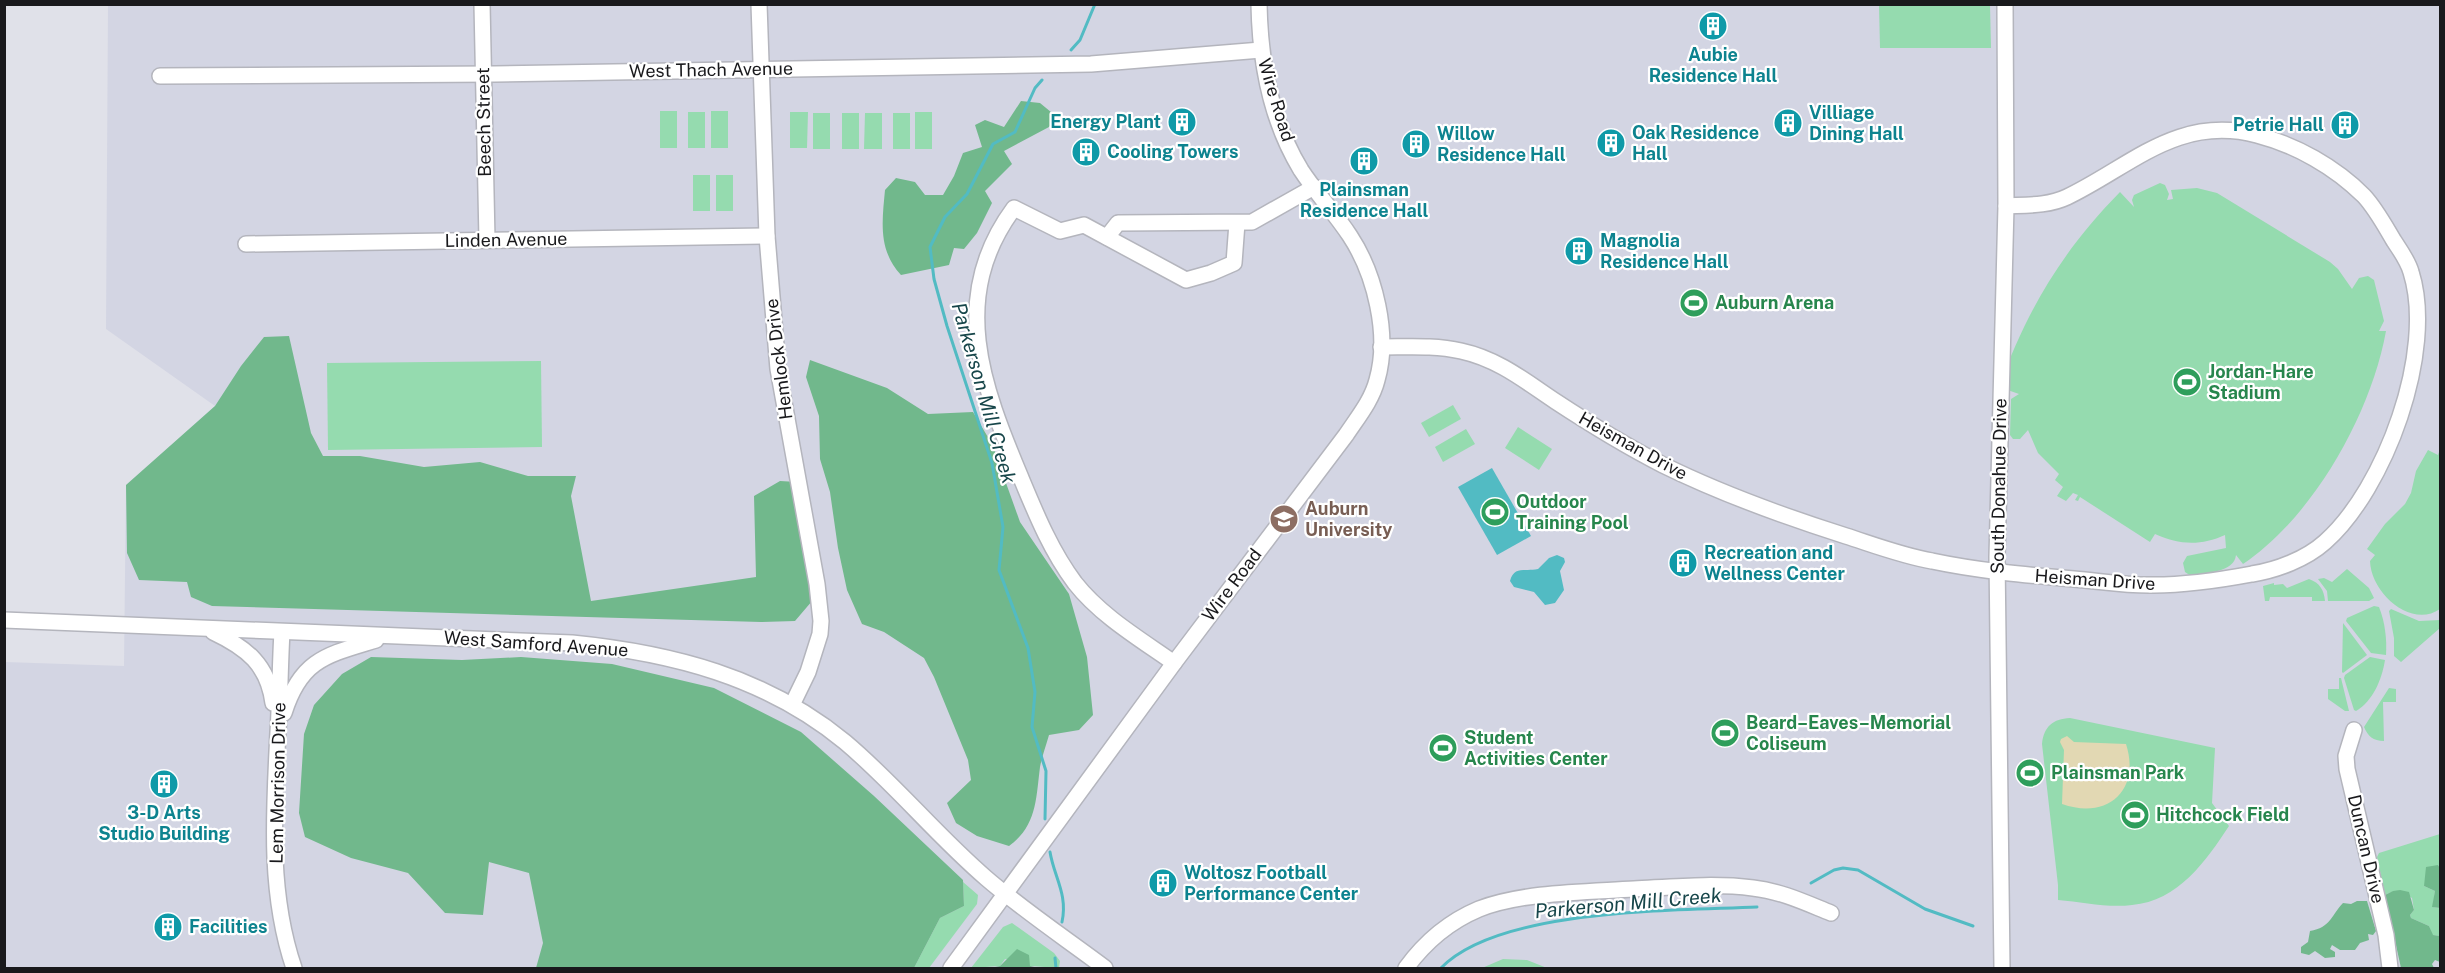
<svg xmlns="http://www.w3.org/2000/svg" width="2445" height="973" font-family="'Public Sans',sans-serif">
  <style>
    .built { fill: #d3d5e3 }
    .green { fill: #95dbaf }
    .forest { fill: #71b88c }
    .sand { fill: #e2d8b3 }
    .water { fill: #52bbc3 }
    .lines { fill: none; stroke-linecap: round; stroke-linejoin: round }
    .stream { stroke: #52bbc3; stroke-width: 3 }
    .minor-casing { stroke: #b4b5bd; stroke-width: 18 }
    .minor { stroke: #fff; stroke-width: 15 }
    .labels { text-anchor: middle; stroke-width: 4.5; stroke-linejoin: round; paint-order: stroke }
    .culture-label { font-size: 18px; font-weight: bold; fill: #0d838f; stroke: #fff; text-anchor: start }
    .street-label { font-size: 18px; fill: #19191c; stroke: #fff }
    .leisure-label { font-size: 18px; font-weight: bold; fill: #27864d; stroke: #fff; text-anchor: start }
    .education-label { font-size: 18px; font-weight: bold; fill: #785e54; stroke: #fff; text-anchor: start }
    .water-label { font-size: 20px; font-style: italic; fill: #17464a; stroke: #fff }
  </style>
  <rect width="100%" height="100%" fill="#e0e1e9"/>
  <path class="built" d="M108 5H2440V968H5V662L124 666 126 485 215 406 106 329Z"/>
  <g class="green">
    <path d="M1879 5H1990L1991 48H1880Z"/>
    <rect x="660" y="111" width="17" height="37"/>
    <rect x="711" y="111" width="17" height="37"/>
    <rect x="688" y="112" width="17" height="36"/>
    <path d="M790 112H808L807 148H790Z"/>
    <rect x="915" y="112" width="17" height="37"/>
    <rect x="813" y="113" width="17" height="36"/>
    <rect x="842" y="113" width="17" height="36"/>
    <path d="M865 113H882V149H864Z"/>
    <rect x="893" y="113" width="17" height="36"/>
    <rect x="693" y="175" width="17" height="36"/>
    <rect x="716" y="175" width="17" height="36"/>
    <path d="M2160 183 2165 185 2169 194 2167 200 2173 199 2171 190 2197 188 2217 193 2330 262 2338 269 2352 289 2359 278 2368 276 2374 280 2384 321 2379 331H2386C2371 414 2314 516 2243 564L2236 555C2234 573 2206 572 2191 576L2185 572 2183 563 2187 556 2226 548 2225 535C2201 546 2179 545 2155 534L2150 542 2080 497 2078 501 2075 500 2078 495 2073 493 2066 501 2057 496 2063 487 2055 480 2059 474 2038 453 2028 430 2020 439H2013L2010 435 2011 399 2019 394 1999 387C2027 310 2062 251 2120 192L2134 207 2132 200 2134 195Z"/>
    <path d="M541 361 542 447 328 450 327 363Z"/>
    <path d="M1453 405 1461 419 1429 437 1421 423Z"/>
    <path d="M1518 427 1552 449 1539 470 1505 448Z"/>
    <path d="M1466 429 1475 444 1443 462 1435 447Z"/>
    <path d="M2440 449V609C2411 629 2371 593 2370 561L2375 555 2367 549 2385 524 2405 504 2411 493 2416 471 2428 450 2438 455Z"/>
    <path d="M2347 569 2369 588 2374 598 2369 601H2328L2327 591 2318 579 2324 578 2332 582Z"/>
    <path d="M2309 579C2320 583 2324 590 2325 601H2312V597H2270L2269 601H2265L2263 586 2274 583V585L2283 584 2287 588Z"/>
    <path d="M2374 606 2379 607C2385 622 2387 639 2386 655L2371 653 2346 621 2347 618Z"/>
    <path d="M2391 609 2419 621 2440 620V628L2401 662 2394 656V638L2389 611Z"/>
    <path d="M2343 623 2367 655 2343 673 2342 672Z"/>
    <path d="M2370 657 2385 660C2382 679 2373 701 2356 711L2354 710 2344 678 2345 675Z"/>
    <path d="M2339 678H2341L2349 711H2345L2328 699V689H2339Z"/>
    <path d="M2389 688 2396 689V702H2383L2384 741C2373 741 2368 736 2364 727Z"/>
    <path d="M2070 718 2215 748 2212 803 2229 826C2206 861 2178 901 2132 905 2108 908 2082 902 2058 900V885L2042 744C2044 726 2053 719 2070 718Z"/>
    <path d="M2440 834V868L2438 865 2424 886 2435 891 2433 907 2440 908V936L2432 935 2429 926 2411 918 2410 915 2414 910 2412 898C2402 891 2397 888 2385 895L2377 857 2379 853Z"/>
    <path d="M963 882 978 895 977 904 929 968H914L940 918 964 906Z"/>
    <path d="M1012 923 1054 953 1060 961 1059 968 1030 966 1028 962 1005 959 1000 966 971 968 1003 927Z"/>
    <path d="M1503 959 1527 960 1547 968H1482Z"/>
  </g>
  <g class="forest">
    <path d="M1021 101 1040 103 1057 117 1049 127 1004 151 1012 164 985 191 992 203 977 233 964 249 954 248 949 265 901 275C878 250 882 222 885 190L896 178 915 182 925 195H943L954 176 963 153 982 147 975 125 985 120 1004 127Z"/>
    <path d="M289 336 311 433 323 456H360L424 467 480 462 528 476H576L571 496 591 601 756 577 754 496 780 481 797 482 818 594 795 621 761 622 212 606 191 597 187 582 139 580 127 553 126 485 215 406 241 366 264 337Z"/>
    <path d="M810 360 887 388 928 414 973 412 992 444 1020 522 1069 594 1087 657 1093 715 1079 730 1049 735C1046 746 1042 756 1040 767 1036 798 1037 826 1009 846L977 836 956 823 947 803 971 780 968 760 934 677 924 658 884 632 862 624 847 590 838 548 830 492 820 459 819 416 806 377Z"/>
    <path d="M371 657 462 660 521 657 612 664 714 688 801 732 874 796 963 880 964 906 940 918 914 968H536L543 943 529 873 489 862 483 915 445 913 408 873 351 858 305 837 299 813 304 734 314 705 342 674Z"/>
    <path d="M2438 865 2440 868V908L2432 907 2435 891 2424 886 2426 867Z"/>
    <path d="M2400 890 2409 892 2414 910 2410 915 2411 918 2429 926 2433 935 2440 936V962L2435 960 2432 964 2434 968H2401L2385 895 2393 891Z"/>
    <path d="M2357 901H2367L2376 931 2373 935 2368 934 2369 940 2360 943 2355 950H2340L2332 945 2330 949 2335 952V957L2325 958 2315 951 2309 955 2301 953V947L2308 942 2310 931C2331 927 2330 917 2343 903L2351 904Z"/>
    <path d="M1017 949 1029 955 1030 966 1039 968H990L1000 966Z"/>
  </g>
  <path class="sand" d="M2067 736 2074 742 2126 744C2141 791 2107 820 2062 804L2064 750 2060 742 2061 739Z"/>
  <g class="water">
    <path d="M1492 468 1531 536 1497 555 1458 487Z"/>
    <path d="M1557 555 1564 558 1565 562 1560 571 1564 590 1555 603 1545 605 1534 592 1514 587 1510 581C1514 565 1525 572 1538 569L1549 558Z"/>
  </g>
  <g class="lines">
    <g class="stream">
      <path d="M1071 50 1080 40 1095 4"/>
      <path d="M1042 80 1035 88 1015 132 993 144 967 194 945 217 930 247 934 279 947 326 992 463 1003 527 999 570 1028 648 1035 692 1032 727 1046 771 1045 819"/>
      <path d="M1050 852C1054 877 1068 894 1062 922"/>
      <path d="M1811 883 1834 870 1843 868 1858 870 1925 909 1973 926"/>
      <path d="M1055 958 1056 968"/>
      <path d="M1441 968C1499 908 1675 911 1757 907"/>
    </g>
    <g class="minor-casing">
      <g id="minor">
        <path d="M482 4 487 240"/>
        <path d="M759 4 767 236 778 369 817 584 821 621 820 634 808 672 792 705"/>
        <path d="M160 76 495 74 1091 64 1261 50"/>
        <path d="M1107 237 1118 223 1252 222 1314 187"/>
        <path d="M246 244 767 236"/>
        <path d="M1381 347C1408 347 1435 345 1461 351 1498 359 1525 381 1555 401 1590 424 1626 446 1663 465 1722 494 1783 516 1846 536 1874 545 1903 556 1932 561 1979 571 2026 575 2074 579 2100 581 2128 586 2154 585 2186 585 2220 580 2252 574 2277 570 2306 559 2325 542 2385 489 2436 351 2411 272 2408 261 2400 250 2394 241 2385 226 2376 209 2364 196 2335 167 2296 145 2257 135 2178 114 2130 167 2067 197 2048 206 2026 205 2006 206"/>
        <path d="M4 620 572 643C672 653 766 677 845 742 895 784 936 835 986 878 1023 910 1065 938 1105 968"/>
        <path d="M213 632C247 648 268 665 273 703"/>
        <path d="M282 632C280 665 280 699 278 732 274 811 268 892 294 968"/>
        <path d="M1174 663C1140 639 1101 616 1075 583 1051 551 1036 514 1021 478 982 385 948 297 1014 208L1060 231 1084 225 1186 280 1211 273 1234 263 1237 223"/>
        <path d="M284 713C301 659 327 655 376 640"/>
        <path d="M2354 730 2346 756 2347 769 2386 935 2390 968"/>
        <path d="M951 968 1174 663 1346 435C1358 417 1372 400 1377 380 1390 335 1375 274 1350 236 1335 213 1316 193 1301 170 1271 121 1260 61 1259 4"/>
        <path d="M1406 968C1425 942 1448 922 1479 909 1522 892 1587 892 1634 889 1673 887 1714 883 1753 888 1781 891 1806 903 1831 913"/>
        <path d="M2002 968 1997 557 2006 206 2005 4"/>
      </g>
    </g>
    <use href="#minor" class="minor"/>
  </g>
  <defs>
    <g id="building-disc" transform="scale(1.5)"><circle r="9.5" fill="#0f9aa8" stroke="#fff"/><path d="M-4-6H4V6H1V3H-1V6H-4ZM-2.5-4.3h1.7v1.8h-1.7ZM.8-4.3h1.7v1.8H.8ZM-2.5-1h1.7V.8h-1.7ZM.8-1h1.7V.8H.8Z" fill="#fff"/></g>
    <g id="stadium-disc" transform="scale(1.5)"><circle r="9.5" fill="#2e9e5b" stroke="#fff"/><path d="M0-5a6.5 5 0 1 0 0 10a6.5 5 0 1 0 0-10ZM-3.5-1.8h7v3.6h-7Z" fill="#fff"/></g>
    <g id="university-disc" transform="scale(1.5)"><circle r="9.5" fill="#8d6e63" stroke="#fff"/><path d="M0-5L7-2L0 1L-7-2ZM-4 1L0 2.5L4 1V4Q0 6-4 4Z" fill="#fff"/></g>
  </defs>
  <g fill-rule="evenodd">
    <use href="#building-disc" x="1713" y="26"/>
    <use href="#building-disc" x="1182" y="122"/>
    <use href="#building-disc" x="1788" y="123"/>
    <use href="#building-disc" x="2345" y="125"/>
    <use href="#building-disc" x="1611" y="143"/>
    <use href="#building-disc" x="1416" y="144"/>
    <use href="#building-disc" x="1086" y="152"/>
    <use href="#building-disc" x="1364" y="161"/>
    <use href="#building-disc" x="1579" y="251"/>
    <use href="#stadium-disc" x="1694" y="303"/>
    <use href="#stadium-disc" x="2187" y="382"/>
    <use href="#stadium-disc" x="1495" y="512"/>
    <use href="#university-disc" x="1284" y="519"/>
    <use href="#building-disc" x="1683" y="563"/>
    <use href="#stadium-disc" x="1725" y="733"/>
    <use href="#stadium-disc" x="1443" y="748"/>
    <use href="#stadium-disc" x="2030" y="773"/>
    <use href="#building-disc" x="164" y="784"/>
    <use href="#stadium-disc" x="2135" y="815"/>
    <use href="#building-disc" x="1163" y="883"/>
    <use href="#building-disc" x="168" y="927"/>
  </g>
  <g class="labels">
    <g class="culture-label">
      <text x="1713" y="61" text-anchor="middle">Aubie<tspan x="1713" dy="21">Residence Hall</tspan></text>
      <text x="1809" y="119">Villiage<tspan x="1809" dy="21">Dining Hall</tspan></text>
      <text x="1161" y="128" text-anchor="end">Energy Plant</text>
      <text x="2324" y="131" text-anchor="end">Petrie Hall</text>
      <text x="1632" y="139">Oak Residence<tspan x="1632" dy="21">Hall</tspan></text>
      <text x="1437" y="140">Willow<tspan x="1437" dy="21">Residence Hall</tspan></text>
      <text x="1107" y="158">Cooling Towers</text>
      <text x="1364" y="196" text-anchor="middle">Plainsman<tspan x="1364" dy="21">Residence Hall</tspan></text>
      <text x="1600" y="247">Magnolia<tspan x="1600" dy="21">Residence Hall</tspan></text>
      <text x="1704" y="559">Recreation and<tspan x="1704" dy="21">Wellness Center</tspan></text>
      <text x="164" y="819" text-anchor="middle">3-D Arts<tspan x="164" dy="21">Studio Building</tspan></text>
      <text x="1184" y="879">Woltosz Football<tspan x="1184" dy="21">Performance Center</tspan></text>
      <text x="189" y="933">Facilities</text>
    </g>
    <g class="street-label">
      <text transform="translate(711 70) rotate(-1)" y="6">West Thach Avenue</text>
      <text transform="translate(1276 100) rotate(73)" y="6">Wire Road</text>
      <text transform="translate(484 122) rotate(-91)" y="6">Beech Street</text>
      <text transform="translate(506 240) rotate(-1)" y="6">Linden Avenue</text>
      <text transform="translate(779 359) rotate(-97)" y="6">Hemlock Drive</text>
      <text transform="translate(1633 446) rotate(29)" y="6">Heisman Drive</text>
      <text transform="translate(1999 486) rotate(-89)" y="6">South Donahue Drive</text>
      <text transform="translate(2095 580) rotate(4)" y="6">Heisman Drive</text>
      <text transform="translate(1232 585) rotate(-53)" y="6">Wire Road</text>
      <text transform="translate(536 644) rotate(4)" y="6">West Samford Avenue</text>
      <text transform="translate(278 783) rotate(-89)" y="6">Lem Morrison Drive</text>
      <text transform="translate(2366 849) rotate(77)" y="6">Duncan Drive</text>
    </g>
    <g class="leisure-label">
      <text x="1715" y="309">Auburn Arena</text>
      <text x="2208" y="378">Jordan-Hare<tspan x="2208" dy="21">Stadium</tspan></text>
      <text x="1516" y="508">Outdoor<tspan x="1516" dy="21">Training Pool</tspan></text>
      <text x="1746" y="729">Beard–Eaves–Memorial<tspan x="1746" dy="21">Coliseum</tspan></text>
      <text x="1464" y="744">Student<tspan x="1464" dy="21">Activities Center</tspan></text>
      <text x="2051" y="779">Plainsman Park</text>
      <text x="2156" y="821">Hitchcock Field</text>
    </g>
    <g class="education-label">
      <text x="1305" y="515">Auburn<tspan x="1305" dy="21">University</tspan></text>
    </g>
    <g class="water-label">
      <text transform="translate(984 393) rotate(74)" y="7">Parkerson Mill Creek</text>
      <text transform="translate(1628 903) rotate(-5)" y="7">Parkerson Mill Creek</text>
    </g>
  </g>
  <rect width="2445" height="973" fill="none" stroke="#19191c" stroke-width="12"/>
</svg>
